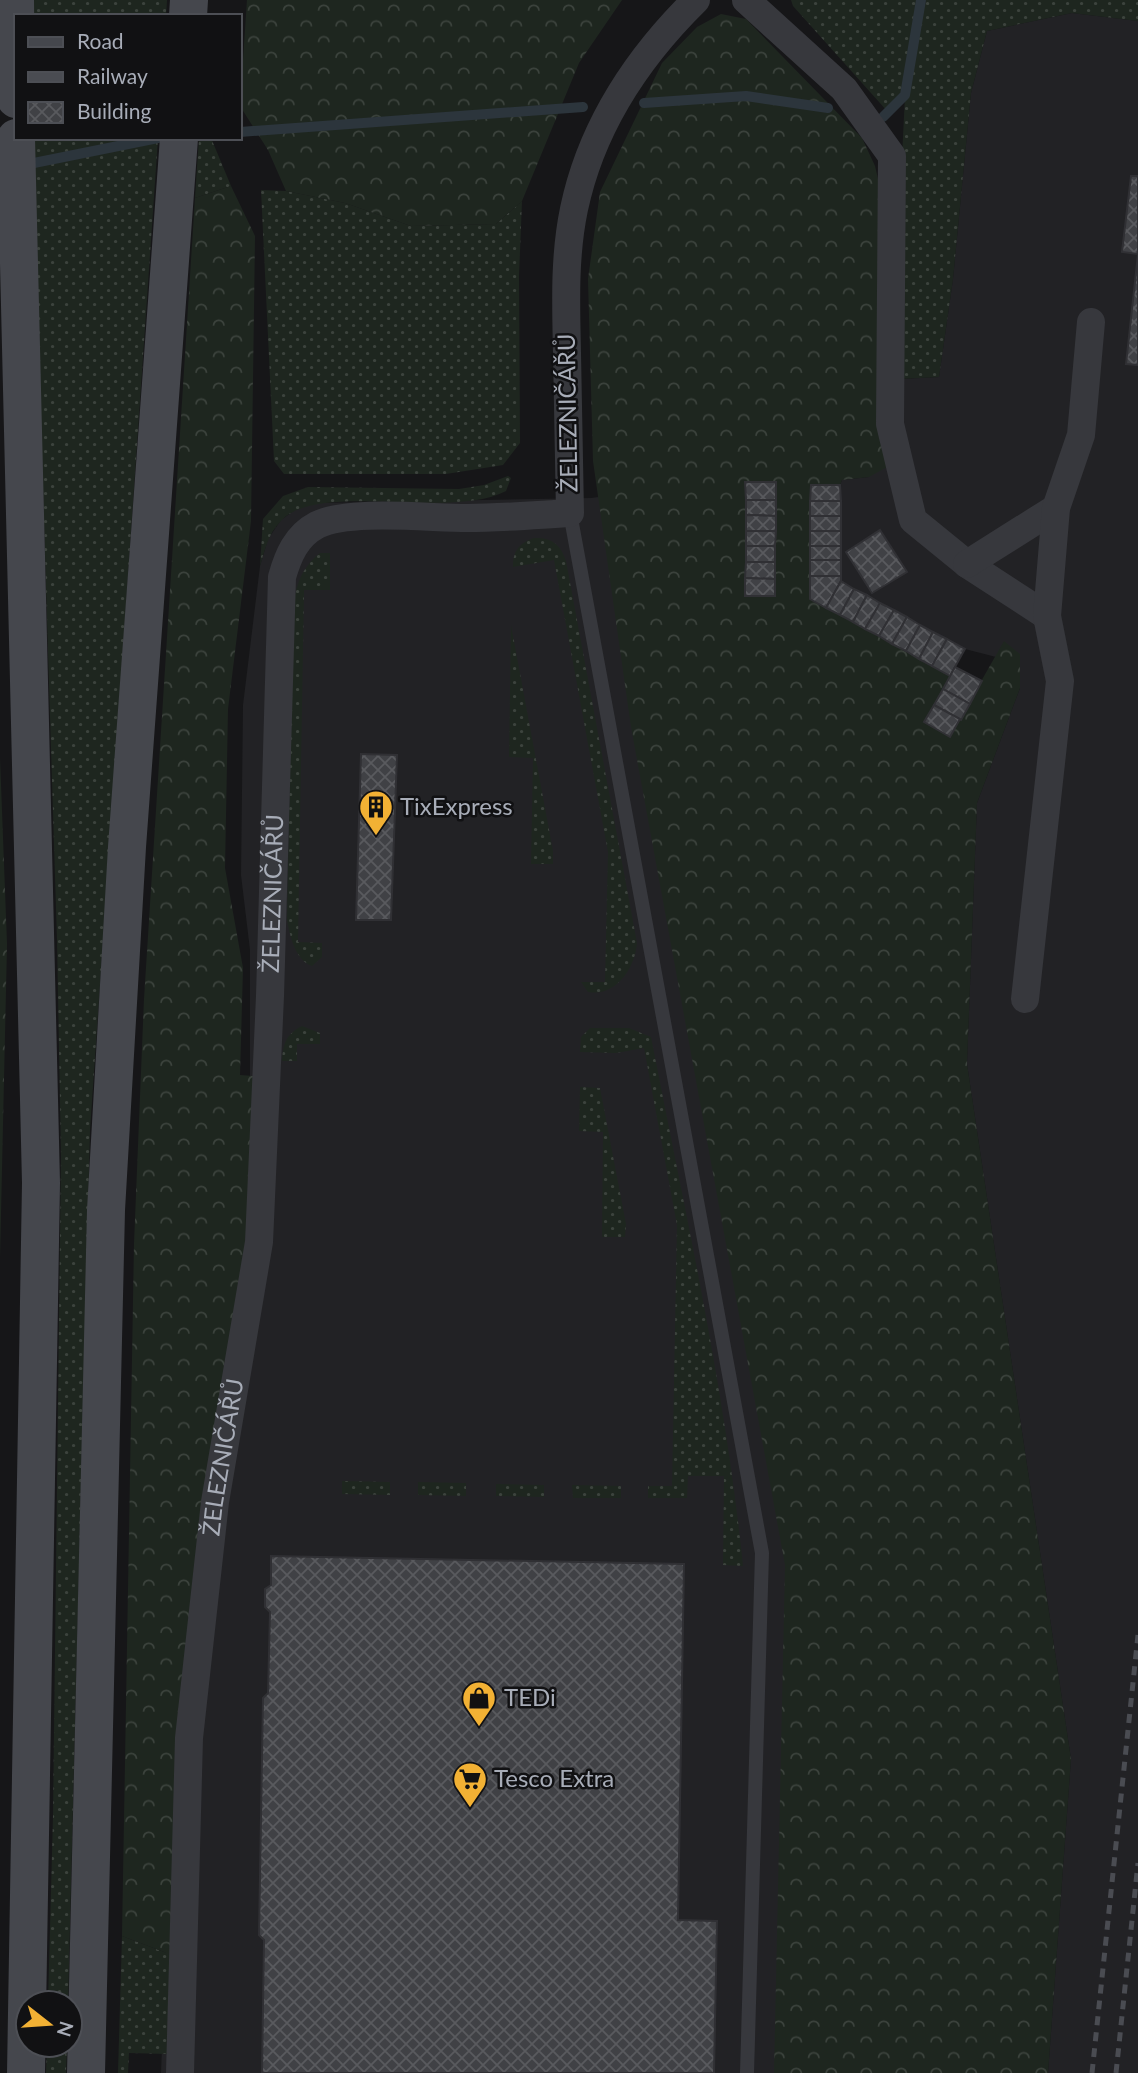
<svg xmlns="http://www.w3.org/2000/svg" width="1138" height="2073" font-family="Lato,sans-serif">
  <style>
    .built { fill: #222225 }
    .grass { fill: url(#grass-dots) }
    .forest { fill: url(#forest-crowns) }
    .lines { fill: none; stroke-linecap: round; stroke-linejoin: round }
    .stream { stroke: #2c353c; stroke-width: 10 }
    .building { fill: url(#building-cross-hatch); stroke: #303034; stroke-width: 2 }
    .service { stroke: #37383d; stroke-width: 14 }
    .minor { stroke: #37383d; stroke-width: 28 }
    .secondary { stroke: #45474d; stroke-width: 38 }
    .rail { stroke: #4a4c52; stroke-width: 5; stroke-dasharray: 9 7; stroke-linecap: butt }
    .labels { text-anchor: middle; stroke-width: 5; stroke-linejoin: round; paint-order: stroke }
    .street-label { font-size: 24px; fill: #a8adb8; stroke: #111113 }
    .poi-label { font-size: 24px; fill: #a8adb8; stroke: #111113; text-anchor: start }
  </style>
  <defs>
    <pattern id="grass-dots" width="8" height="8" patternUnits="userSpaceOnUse" patternTransform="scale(1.75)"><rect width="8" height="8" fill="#1e261f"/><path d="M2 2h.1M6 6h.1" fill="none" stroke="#3c433d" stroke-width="1.8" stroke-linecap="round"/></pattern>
    <pattern id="forest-crowns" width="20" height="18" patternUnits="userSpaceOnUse" patternTransform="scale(1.75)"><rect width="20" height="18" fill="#1e261f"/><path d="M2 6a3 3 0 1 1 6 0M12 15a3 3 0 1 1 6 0" fill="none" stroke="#3c433d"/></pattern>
    <pattern id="building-cross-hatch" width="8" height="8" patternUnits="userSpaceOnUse" patternTransform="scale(1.75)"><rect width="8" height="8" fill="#404145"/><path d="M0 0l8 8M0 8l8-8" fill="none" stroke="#595a5e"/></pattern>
  </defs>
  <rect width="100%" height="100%" fill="#161618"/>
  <g class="built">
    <path d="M1072 13 1138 21V2073H1048L1071 1759 967 1064 977 803 1020 688 1004 642 996 657 965 649 841 581 840 485 842 480 869 477 882 380 939 377 953 279 971 93 987 31Z"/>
    <path d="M622 494 805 1480 802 2073H161L175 1704 250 1082V950L241 875 243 705 260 566 268 539 281 520 299 507 314 503 591 498Z"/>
  </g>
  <g class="grass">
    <path d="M29 0H167L166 16H30Z"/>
    <path d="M791 0H1138V21L1072 13 987 31 971 93 953 279 939 377 899 379 898 240 905 96 888 112 793 6Z"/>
    <path d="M32 138H158L90 1130 68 2003H48L53 1816 61 1155 57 940Z"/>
    <path d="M199 138H211L231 186 195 198Z"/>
    <path d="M261 190 286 191 345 203 411 226 496 224 522 201 519 276 520 443 503 465 446 474H284L274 461Z"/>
    <path d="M508 476 511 478 506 491C448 521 317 479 280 522 268 534 265 550 260 566L263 519 283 496 308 487 459 489 484 485Z"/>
    <path d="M534 538C552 537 561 545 566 561L637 943C635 968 616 997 588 992L581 982H605L608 852 554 560 513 567C513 551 519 543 534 538Z"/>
    <path d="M320 553H330V590H304L298 942 322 943V957L312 966C295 960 290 936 287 920L293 610C295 587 301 568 320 553Z"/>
    <path d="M511 625 553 851V864H531L533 758 509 757Z"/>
    <path d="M302 1026 320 1033V1044H297V1061H282C283 1044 286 1034 302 1026Z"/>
    <path d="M590 1028H629L651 1037C685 1212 725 1388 743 1566L723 1565 724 1476H688L687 1498H648V1486H672L677 1225 644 1048 616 1053 580 1052 581 1037Z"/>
    <path d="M580 1087 600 1088 626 1224 625 1237H602L603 1132 579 1131Z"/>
    <path d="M342 1481 390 1482V1495L342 1494Z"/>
    <path d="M418 1482 466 1483V1496L418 1495Z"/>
    <path d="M496 1484 544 1485V1497L496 1496Z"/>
    <path d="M572 1485 621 1486V1498H573Z"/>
    <path d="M122 1936 172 1955 168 2054 129 2053 128 2073H118Z"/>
    <path d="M47 2045H67L66 2073H46Z"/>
  </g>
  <g class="forest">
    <path d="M247 0H622L579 63 522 201 496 224 411 226 345 203 286 191 268 150 240 106Z"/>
    <path d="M721 14 746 19 862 138 875 166 881 192 889 466 869 477 842 480 840 485 811 486 810 599 950 676 925 722 950 736 1004 641 1020 654V688L977 803 967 1064 1071 1759 1048 2073H774L785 1565 631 727 593 461 588 279 600 192 662 63 697 27Z"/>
    <path d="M231 186 255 236 251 521 228 709 225 868 243 968 240 1075 253 1076 250 1222 172 1955 122 1936 134 1244 144 999 195 198Z"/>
    <path d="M0 759 7 944 0 1257Z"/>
  </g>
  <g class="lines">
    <g class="stream">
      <path d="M644 103 746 96 828 108"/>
      <path d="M883 117 905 95 921 0"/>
      <path d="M240 132 583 107"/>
      <path d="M24 165 158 138"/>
    </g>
  </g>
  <g class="building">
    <path d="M1131 176H1138V365L1126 364 1138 254 1122 252Z"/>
    <path d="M745 482H776V500H746Z"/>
    <path d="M811 485H840L841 501H810Z"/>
    <path d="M746 500H776V516L746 515Z"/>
    <rect x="810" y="501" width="31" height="15"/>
    <path d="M746 515 776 516V531H746Z"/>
    <rect x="810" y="516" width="31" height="15"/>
    <path d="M880 530 907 572 872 593 846 552Z"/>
    <path d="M746 531H776L775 546H746Z"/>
    <rect x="810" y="531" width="31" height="15"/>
    <rect x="746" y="546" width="29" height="16"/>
    <rect x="810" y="546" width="31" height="14"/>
    <rect x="810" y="560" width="31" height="16"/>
    <path d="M746 562H775V579L745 578Z"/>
    <path d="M810 576H841V581L826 608 810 599Z"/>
    <path d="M745 578 775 579V596H745Z"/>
    <path d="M841 581 854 589 840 615 826 608Z"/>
    <path d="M854 589 867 595 853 622 840 615Z"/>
    <path d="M867 595 880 603 865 629 853 622Z"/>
    <path d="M880 603 894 610 879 636 865 629Z"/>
    <path d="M894 610 907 617 892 644 879 636Z"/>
    <path d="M907 617 920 625 906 651 892 644Z"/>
    <path d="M920 625 933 632 919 659 906 651Z"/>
    <path d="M933 632 947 639 932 666 919 659Z"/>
    <path d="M947 639 965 649 950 676 932 666Z"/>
    <path d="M955 667 982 681 970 704 943 689Z"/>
    <path d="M943 689 970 704 961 720 934 705Z"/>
    <path d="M934 705 960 719 950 737 924 722Z"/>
    <path d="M361 754 397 755 391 920H356Z"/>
    <path d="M271 1556 684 1564 678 1920 717 1921 714 2073H262L264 1940 259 1935 263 1698 268 1693 270 1612 265 1607V1589L271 1585Z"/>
  </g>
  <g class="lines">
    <path class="service" d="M570 513 762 1553 747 2073"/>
    <g class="minor">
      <path d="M746 0 844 89 892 156 890 424 913 520 967 564 1047 616"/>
      <path d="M967 564 1056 508"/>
      <path d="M1025 999 1060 681 1047 616 1056 508 1081 435 1091 322"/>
      <path id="s1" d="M180 2073 189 1738 215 1502 259 1242 270 996 282 577C288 556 296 536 317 525 349 509 428 518 467 518 501 518 535 515 570 513 569 460 568 406 567 353 566 305 564 257 574 209 591 128 637 58 696 0"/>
    </g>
    <g class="secondary">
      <path d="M15 0 16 99"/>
      <path d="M188 16 189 0"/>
      <path d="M16 138 41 1183 26 2073"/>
      <path d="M86 2073 106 1210 127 847 179 138"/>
    </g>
    <g class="rail">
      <path d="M1092 2073 1138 1635"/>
      <path d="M1116 2073 1138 1863"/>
    </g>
  </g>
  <defs>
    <g id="building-pin" transform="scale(1.75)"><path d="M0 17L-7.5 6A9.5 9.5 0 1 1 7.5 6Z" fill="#f2b134" stroke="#111113"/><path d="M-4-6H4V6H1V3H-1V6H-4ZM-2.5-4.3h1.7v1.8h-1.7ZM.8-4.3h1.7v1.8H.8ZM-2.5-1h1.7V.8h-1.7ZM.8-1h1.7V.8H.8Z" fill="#111"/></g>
    <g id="shop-pin" transform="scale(1.75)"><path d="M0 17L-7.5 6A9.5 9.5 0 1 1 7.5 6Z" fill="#f2b134" stroke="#111113"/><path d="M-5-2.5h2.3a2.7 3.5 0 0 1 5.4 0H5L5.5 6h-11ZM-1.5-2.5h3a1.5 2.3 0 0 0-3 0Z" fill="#111"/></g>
    <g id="supermarket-pin" transform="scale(1.75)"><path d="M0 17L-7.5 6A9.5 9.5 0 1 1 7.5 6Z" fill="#f2b134" stroke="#111113"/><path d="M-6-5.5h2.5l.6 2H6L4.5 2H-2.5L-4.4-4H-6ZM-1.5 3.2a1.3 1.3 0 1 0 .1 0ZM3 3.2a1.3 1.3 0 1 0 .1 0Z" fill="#111"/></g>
  </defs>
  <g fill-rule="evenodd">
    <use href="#building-pin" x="376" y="807"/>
    <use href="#shop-pin" x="479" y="1698"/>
    <use href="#supermarket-pin" x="470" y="1779"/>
  </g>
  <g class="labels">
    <g class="street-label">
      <text transform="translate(568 413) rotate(-91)" y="8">ŽELEZNIČÁŘŮ</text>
      <text dy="8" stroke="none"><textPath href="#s1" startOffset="1185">ŽELEZNIČÁŘŮ</textPath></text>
      <text dy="8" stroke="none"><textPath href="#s1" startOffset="618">ŽELEZNIČÁŘŮ</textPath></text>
    </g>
    <g class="poi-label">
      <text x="400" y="815">TixExpress</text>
      <text x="504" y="1706">TEDi</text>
      <text x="494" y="1787">Tesco Extra</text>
    </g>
  </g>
  <rect x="14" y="14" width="228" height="126" fill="#111113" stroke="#4d4f55" stroke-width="2"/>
  <rect x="28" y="37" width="35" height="10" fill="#45474d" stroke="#4d4f55" stroke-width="2"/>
  <text x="77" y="49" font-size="21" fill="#a8adb8">Road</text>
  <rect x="28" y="72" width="35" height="10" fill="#4a4c52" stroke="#4d4f55" stroke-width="2"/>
  <text x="77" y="84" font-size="21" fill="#a8adb8">Railway</text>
  <rect x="28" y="102" width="35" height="21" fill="url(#building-cross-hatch)" stroke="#4d4f55" stroke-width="2"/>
  <text x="77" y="119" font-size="21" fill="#a8adb8">Building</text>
  <g transform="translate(49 2024) rotate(107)"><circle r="33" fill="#111113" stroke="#4d4f55" stroke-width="2"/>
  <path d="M0-5L12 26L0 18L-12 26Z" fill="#f2b134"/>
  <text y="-10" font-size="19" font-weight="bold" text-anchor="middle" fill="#a8adb8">N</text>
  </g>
</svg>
